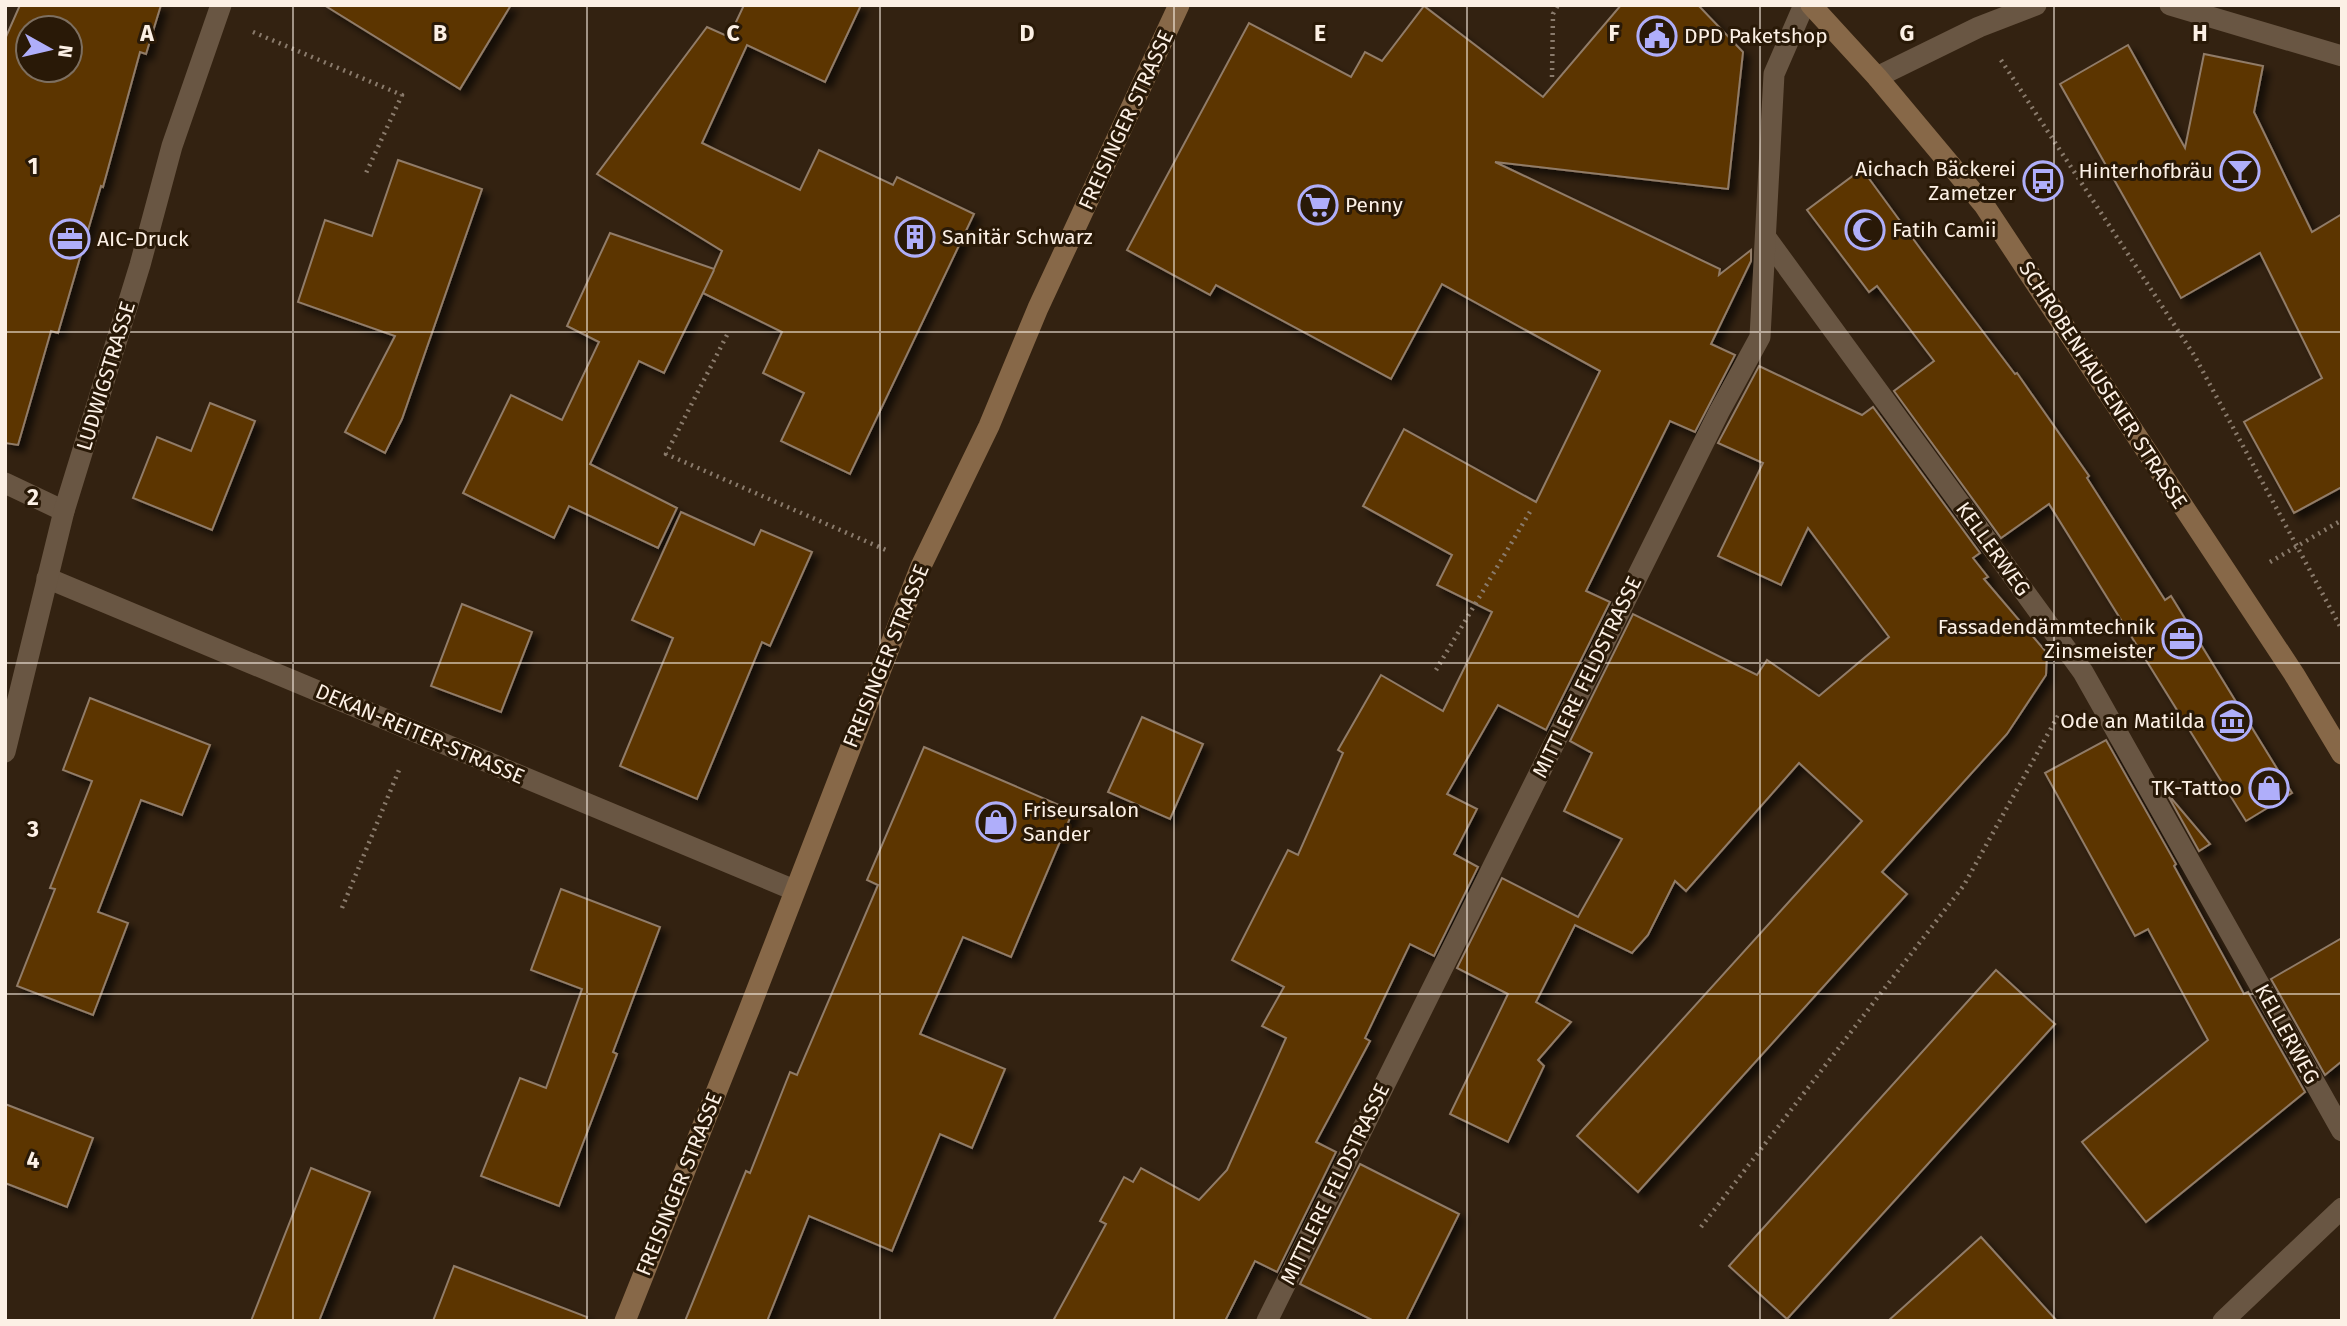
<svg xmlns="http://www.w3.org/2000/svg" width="2347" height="1326" font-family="'Fira Sans',sans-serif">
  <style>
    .building { fill: #5b3400; stroke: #917c68; stroke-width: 2; fill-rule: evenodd; filter: url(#shadow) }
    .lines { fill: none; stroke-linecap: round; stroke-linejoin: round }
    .path { stroke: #8a7b6c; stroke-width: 4.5; stroke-dasharray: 2 5; stroke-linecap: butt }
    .minor { stroke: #695643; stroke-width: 21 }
    .secondary { stroke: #876848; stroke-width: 21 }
    .grid { fill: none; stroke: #fcf0e5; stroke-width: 2; stroke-opacity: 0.55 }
    .labels { text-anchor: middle; stroke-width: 6; stroke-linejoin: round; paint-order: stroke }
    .poi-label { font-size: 21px; fill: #fcf0e5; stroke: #291907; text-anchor: start }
    .street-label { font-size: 21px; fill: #fcf0e5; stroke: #291907 }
    .grid-label { font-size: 23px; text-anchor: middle; font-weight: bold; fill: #fcf0e5; stroke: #291907; stroke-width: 6; stroke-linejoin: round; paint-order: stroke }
  </style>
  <defs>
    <filter id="shadow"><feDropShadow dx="6" dy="6" stdDeviation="3.5" flood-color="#0009"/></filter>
  </defs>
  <rect width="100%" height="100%" fill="#321"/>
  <g class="building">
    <path d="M20 5H161L146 54 140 52 103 187 101 186 58 333 51 331 18 445 5 443V39ZM28 28H70V70H28Z"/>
    <path d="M324 5H511L460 89Z"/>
    <path d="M744 5H861L825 82 747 45 702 143 800 190 819 150 893 185 897 177 974 214 850 474 781 441 804 393 763 373 782 332 703 293 714 270 664 373 639 361 590 464 677 508 658 548 569 506 554 538 463 493 511 395 562 420 599 342 567 326 610 233 714 269 722 251 597 174 707 27 729 37Z"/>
    <path d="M1621 5H1698L1743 52 1728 189 1495 162 1720 269 1719 275 1751 250V261L1711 344 1735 355 1695 432 1670 421 1586 591 1610 602 1546 730 1498 705 1447 794 1477 809 1454 854 1478 867 1434 956 1410 944 1365 1038 1370 1041 1316 1142 1336 1152 1277 1272 1255 1261 1225 1321H1053L1106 1224 1100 1221 1124 1177 1133 1182 1141 1168 1199 1200 1227 1170 1286 1038 1262 1026 1284 987 1232 960 1288 850 1298 855 1343 753 1338 750 1381 675 1443 711 1492 612 1437 585 1452 555 1363 506 1404 429 1536 502 1600 371 1442 284 1391 379 1216 285 1210 295 1127 250 1249 23 1351 77 1365 52 1382 61 1424 6 1543 97Z"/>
    <path d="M2128 45 2185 148 2204 54 2263 66 2254 112 2312 232 2342 214V487L2294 513 2244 422 2322 378 2260 253 2181 298 2060 84Z"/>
    <path d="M398 160 482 189 402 419 385 453 345 432 395 336 298 302 325 220 372 236Z"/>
    <path d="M1862 169 1922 251 2015 374 2017 373 2089 476 2087 478 2165 600 2171 596 2292 793 2246 821 2049 504 2001 538 1894 391 1934 361 1877 286 1869 292 1807 210Z"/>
    <path d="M1759 366 1862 415 1873 407 1980 553 1973 558 1988 577 1984 579 2047 653 2046 675 2007 734 1882 872 1907 894 1638 1192 1577 1136 1862 821 1799 763 1686 891 1675 881 1648 935 1632 953 1575 925 1536 1002 1571 1022 1538 1060 1544 1066 1508 1142 1450 1114 1508 994 1457 968 1502 878 1578 917 1622 839 1564 811 1592 753 1570 741 1633 614 1757 675 1767 660 1819 696 1889 637 1808 528 1781 585 1718 556 1763 463 1718 443Z"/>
    <path d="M210 403 255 421 212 530 133 498 157 437 191 451Z"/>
    <path d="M681 512 754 545 761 530 812 552 770 646 762 642 697 799 620 766 673 638 632 620Z"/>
    <path d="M462 604 532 632 501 712 431 686Z"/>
    <path d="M90 698 210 745 182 815 141 800 98 912 128 923 93 1015 17 986 55 889 50 888 92 781 63 770Z"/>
    <path d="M1142 717 1203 744 1170 819 1108 792Z"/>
    <path d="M2106 740 2176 864 2174 866 2244 994 2248 992 2305 1092 2146 1222 2082 1142 2208 1040 2148 929 2135 936 2045 773Z"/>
    <path d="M924 747 1073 811 1011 957 963 937 920 1034 1005 1069 972 1148 940 1134 892 1251 809 1216 767 1321H685L746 1171 750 1173 790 1072 797 1075 878 885 867 880Z"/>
    <path d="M2166 792 2210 844 2199 851Z"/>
    <path d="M561 889 660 927 613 1052 617 1054 559 1206 481 1176 520 1078 546 1088 582 989 531 970Z"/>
    <path d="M2342 938V1061L2325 1075 2271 979Z"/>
    <path d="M1996 970 2055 1024 1787 1319 1729 1266Z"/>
    <path d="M5 1104 93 1138 67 1207 5 1183Z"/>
    <path d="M1360 1164 1459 1214 1406 1321H1374L1300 1284Z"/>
    <path d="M311 1168 370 1192 319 1321H251Z"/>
    <path d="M1981 1237 2057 1321H1888Z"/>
    <path d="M454 1266 587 1317 586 1321H433Z"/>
  </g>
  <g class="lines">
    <g class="path">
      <path d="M253 32 402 95 366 173"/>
      <path d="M2001 60 2194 355 2342 630"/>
      <path d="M1552 77 1553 14 1558 5"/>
      <path d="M727 335 666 454 886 550"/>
      <path d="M2270 562 2342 520"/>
      <path d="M1436 670 1531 510"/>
      <path d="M342 908 399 770"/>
      <path d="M1701 1227 1964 885 2060 712"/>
    </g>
    <g class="minor">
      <path d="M2170 5 2342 56"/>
      <path d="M1877 77 1979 27 2036 5"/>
      <path d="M1767 239 2083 672 2342 1131"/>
      <path d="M5 483 64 511"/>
      <path d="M47 578 794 890"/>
      <path d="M5 752 64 511 140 265 172 146 221 5"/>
      <path d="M1267 1321 1719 412 1760 337 1774 74 1804 5"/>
      <path d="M2223 1321 2342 1208"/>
    </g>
    <g class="secondary">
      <path d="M1811 5 1877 77 1984 205 2294 674 2342 754"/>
      <path d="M625 1321 749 1010 921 566 989 426 1038 308 1179 5"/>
    </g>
  </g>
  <path class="grid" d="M293 5V1321M587 5V1321M880 5V1321M1174 5V1321M1467 5V1321M1760 5V1321M2054 5V1321M5 332H2342M5 663H2342M5 994H2342"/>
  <defs>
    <g id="civic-ring" transform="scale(2.0125)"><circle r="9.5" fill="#291907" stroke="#afaefa" stroke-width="1.5"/><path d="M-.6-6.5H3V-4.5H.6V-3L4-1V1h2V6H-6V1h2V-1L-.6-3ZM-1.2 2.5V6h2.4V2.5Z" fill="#afaefa"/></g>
    <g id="bar-ring" transform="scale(2.0125)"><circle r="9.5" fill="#291907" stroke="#afaefa" stroke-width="1.5"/><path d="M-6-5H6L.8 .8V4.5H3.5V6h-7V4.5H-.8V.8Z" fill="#afaefa"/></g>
    <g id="bus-ring" transform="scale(2.0125)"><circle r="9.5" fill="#291907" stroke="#afaefa" stroke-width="1.5"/><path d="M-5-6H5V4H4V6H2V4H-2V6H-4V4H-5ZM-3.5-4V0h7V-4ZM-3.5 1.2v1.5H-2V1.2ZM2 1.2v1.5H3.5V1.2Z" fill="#afaefa"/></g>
    <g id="supermarket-ring" transform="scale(2.0125)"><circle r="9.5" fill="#291907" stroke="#afaefa" stroke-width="1.5"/><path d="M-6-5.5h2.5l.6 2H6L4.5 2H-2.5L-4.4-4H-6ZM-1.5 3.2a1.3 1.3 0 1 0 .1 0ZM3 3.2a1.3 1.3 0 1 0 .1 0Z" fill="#afaefa"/></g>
    <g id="mosque-ring" transform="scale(2.0125)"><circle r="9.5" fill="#291907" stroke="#afaefa" stroke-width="1.5"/><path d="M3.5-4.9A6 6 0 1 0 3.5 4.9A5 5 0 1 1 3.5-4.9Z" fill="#afaefa"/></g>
    <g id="building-ring" transform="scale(2.0125)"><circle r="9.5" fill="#291907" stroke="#afaefa" stroke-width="1.5"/><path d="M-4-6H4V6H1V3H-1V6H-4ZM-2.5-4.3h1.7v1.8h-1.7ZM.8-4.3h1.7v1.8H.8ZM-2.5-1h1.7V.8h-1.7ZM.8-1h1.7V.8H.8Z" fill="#afaefa"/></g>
    <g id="office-ring" transform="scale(2.0125)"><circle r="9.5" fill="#291907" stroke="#afaefa" stroke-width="1.5"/><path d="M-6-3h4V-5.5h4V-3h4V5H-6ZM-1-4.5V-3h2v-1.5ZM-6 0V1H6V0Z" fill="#afaefa"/></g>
    <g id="museum-ring" transform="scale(2.0125)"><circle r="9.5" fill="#291907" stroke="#afaefa" stroke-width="1.5"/><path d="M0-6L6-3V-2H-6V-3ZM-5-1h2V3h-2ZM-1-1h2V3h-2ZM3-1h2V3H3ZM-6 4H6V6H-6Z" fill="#afaefa"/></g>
    <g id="shop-ring" transform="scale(2.0125)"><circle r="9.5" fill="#291907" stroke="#afaefa" stroke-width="1.5"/><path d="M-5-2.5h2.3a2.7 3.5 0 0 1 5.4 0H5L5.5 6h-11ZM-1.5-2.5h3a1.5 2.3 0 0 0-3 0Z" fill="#afaefa"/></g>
  </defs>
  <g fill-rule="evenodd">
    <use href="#civic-ring" x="1657" y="36"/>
    <use href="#bar-ring" x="2240" y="171"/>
    <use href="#bus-ring" x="2043" y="181"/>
    <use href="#supermarket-ring" x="1318" y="205"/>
    <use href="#mosque-ring" x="1865" y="230"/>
    <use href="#building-ring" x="915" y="237"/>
    <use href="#office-ring" x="70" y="239"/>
    <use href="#office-ring" x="2182" y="639"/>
    <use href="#museum-ring" x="2232" y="721"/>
    <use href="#shop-ring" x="2269" y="788"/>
    <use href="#shop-ring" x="996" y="822"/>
  </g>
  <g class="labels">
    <g class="poi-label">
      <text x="1684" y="43">DPD Paketshop</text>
      <text x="2016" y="176" text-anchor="end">Aichach Bäckerei<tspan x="2016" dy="24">Zametzer</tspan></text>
      <text x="2213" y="178" text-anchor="end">Hinterhofbräu</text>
      <text x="1345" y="212">Penny</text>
      <text x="1892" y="237">Fatih Camii</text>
      <text x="942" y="244">Sanitär Schwarz</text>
      <text x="97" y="246">AIC-Druck</text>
      <text x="2155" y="634" text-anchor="end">Fassadendämmtechnik<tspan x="2155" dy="24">Zinsmeister</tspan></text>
      <text x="2205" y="728" text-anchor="end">Ode an Matilda</text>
      <text x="2242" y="795" text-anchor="end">TK-Tattoo</text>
      <text x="1023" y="817">Friseursalon<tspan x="1023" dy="24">Sander</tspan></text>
    </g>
    <g class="street-label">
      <text transform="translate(1126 120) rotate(-65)" y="7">FREISINGER STRASSE</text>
      <text transform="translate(106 376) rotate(-73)" y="7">LUDWIGSTRASSE</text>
      <text transform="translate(2103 385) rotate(57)" y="7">SCHROBENHAUSENER STRASSE</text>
      <text transform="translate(1993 549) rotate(54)" y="7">KELLERWEG</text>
      <text transform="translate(886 656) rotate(-68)" y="7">FREISINGER STRASSE</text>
      <text transform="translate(1587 677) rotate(-64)" y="7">MITTLERE FELDSTRASSE</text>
      <text transform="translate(420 734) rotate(23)" y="7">DEKAN-REITER-STRASSE</text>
      <text transform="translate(2287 1034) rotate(61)" y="7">KELLERWEG</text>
      <text transform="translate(679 1184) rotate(-68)" y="7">FREISINGER STRASSE</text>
      <text transform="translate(1335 1184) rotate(-64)" y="7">MITTLERE FELDSTRASSE</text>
    </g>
  </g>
  <g class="grid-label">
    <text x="147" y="41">A</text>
    <text x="440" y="41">B</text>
    <text x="733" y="41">C</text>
    <text x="1027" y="41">D</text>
    <text x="1320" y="41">E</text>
    <text x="1614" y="41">F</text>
    <text x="1907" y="41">G</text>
    <text x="2200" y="41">H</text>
    <text x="33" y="174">1</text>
    <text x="33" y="505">2</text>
    <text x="33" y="837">3</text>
    <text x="33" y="1168">4</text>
  </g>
  <rect width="2347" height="1326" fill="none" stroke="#fcf0e5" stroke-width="14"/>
  <g transform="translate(49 49) rotate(98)"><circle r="33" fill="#291907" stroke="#7d6f60" stroke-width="2"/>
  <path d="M0-5L12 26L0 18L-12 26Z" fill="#afaefa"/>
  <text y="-10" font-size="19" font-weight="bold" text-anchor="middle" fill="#fcf0e5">N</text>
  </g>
</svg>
